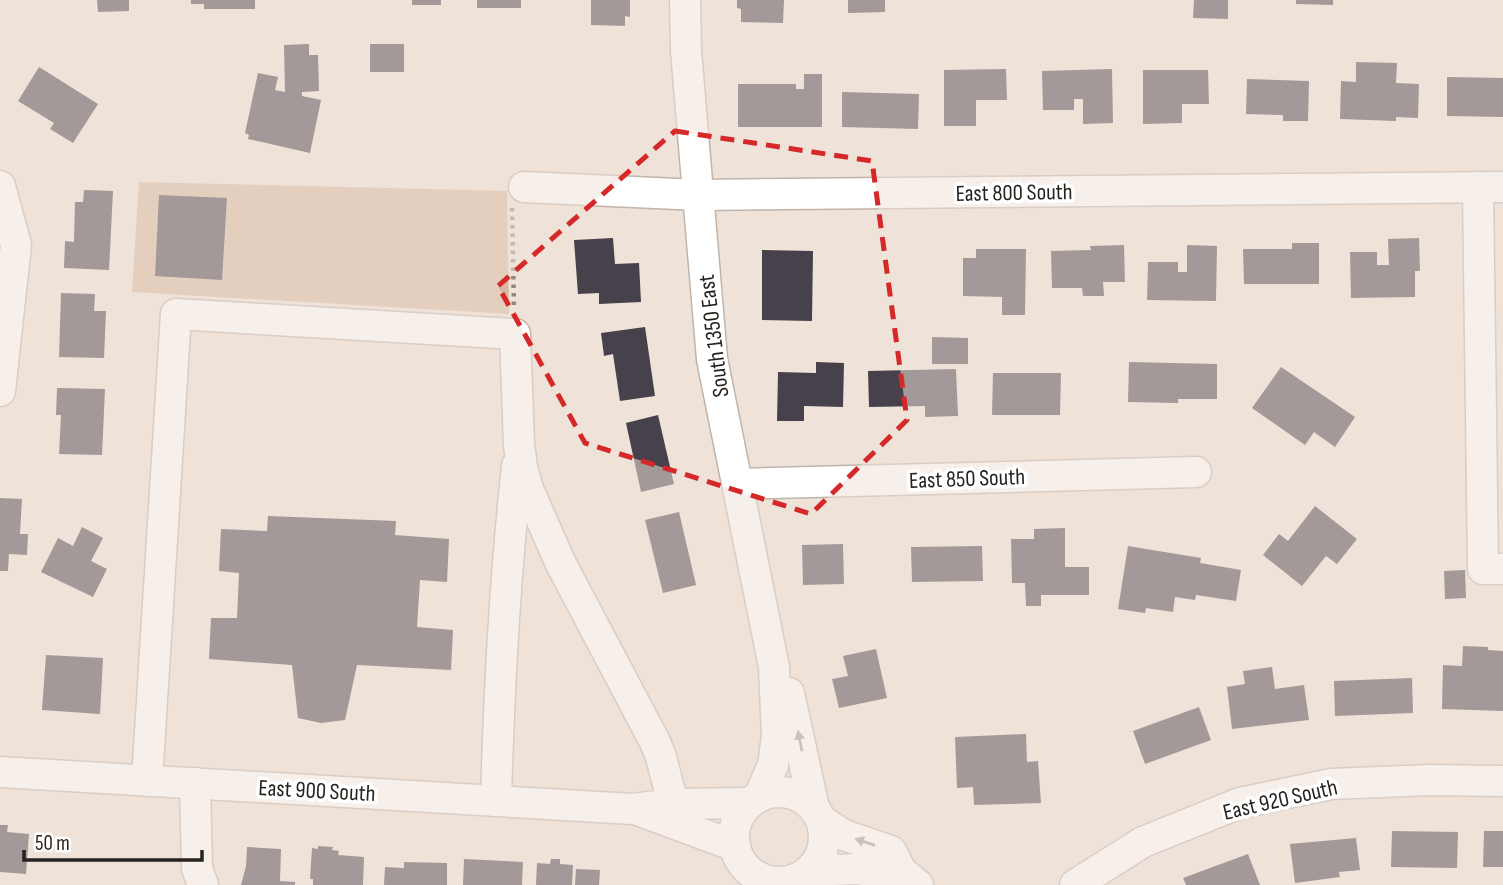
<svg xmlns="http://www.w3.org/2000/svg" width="1503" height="885" font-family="'Sofia Sans Condensed',sans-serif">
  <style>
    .green { fill: #d7b8a0 }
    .building { fill: #46414b }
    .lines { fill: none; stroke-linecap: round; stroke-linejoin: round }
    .minor-casing { stroke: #c0b4ab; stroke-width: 33 }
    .path { stroke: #918882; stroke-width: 4.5; stroke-dasharray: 3.5 5; stroke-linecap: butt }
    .minor { stroke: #fff; stroke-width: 30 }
    .oneway { fill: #9d9c9a }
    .marked { fill: none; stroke: #d62828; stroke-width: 5; stroke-dasharray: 14 9; stroke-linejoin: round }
    .labels { text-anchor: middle; stroke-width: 7; stroke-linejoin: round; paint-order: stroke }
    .street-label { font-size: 23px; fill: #26221e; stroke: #fff }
  </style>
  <rect width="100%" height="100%" fill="#efe2d9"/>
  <path class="green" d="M139 182 507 191 509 314 132 292Z"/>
  <g class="building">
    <path d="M97 0H129V11L98 12Z"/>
    <path d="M191 0H255V9H204V4H191Z"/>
    <rect x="412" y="0" width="29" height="5"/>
    <rect x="477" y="0" width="44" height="8"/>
    <path d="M591 0H630V17L625 16V26L591 25Z"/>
    <path d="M737 0H784L783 23 741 22V9L737 8Z"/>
    <path d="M848 0H885V12L848 13Z"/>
    <path d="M1194 0H1228V19L1193 18Z"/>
    <path d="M1296 0H1333V5L1296 4Z"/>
    <path d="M309 44V55H318L319 91 302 92V96L321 100 310 153 248 139 249 135 245 133 258 73 278 77 275 90 285 92 284 45Z"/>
    <rect x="370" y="44" width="34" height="28"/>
    <path d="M1356 62 1397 63 1396 83 1419 84 1418 118 1396 117V121L1340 119 1341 81 1356 82Z"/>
    <path d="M39 67 98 104 73 143 50 129 54 123 18 101Z"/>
    <path d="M1006 69 1007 100H976V126H944V70Z"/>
    <path d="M1112 69 1113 123 1083 124V99H1074V110H1043L1042 71Z"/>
    <path d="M1143 70H1208L1209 104H1182V123L1143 124Z"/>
    <path d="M804 74H822V127H738V84H796V89H804Z"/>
    <path d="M1447 77 1503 78V117L1447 116Z"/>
    <path d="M1247 79 1309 81 1308 121H1283V115L1246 114Z"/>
    <path d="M842 92 919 94 918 129 842 127Z"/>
    <path d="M84 190 113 191 109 270 64 268 65 241 74 242 75 202H83Z"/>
    <path d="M159 195 227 198 222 280 155 276Z"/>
    <path d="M613 238 615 264 639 263 641 302 599 304V293L578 294 574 240Z"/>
    <path d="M1419 238 1420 271H1415V297L1351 298 1350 252H1377V265H1389L1388 239Z"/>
    <path d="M1292 243H1319V284H1244L1243 249H1292Z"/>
    <path d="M1124 245 1125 282H1103L1104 296H1083L1082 288H1052L1051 251 1091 250 1090 246Z"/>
    <path d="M1187 245 1217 246 1216 301 1147 300 1148 262H1178V272H1187Z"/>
    <path d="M976 249H1026L1025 315H1002V297L963 296V258H976Z"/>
    <path d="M762 250 813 251 812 321 762 320Z"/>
    <path d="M61 293 95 294 94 311H106L104 358 59 357Z"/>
    <path d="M645 327 655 396 620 401 613 354 604 356 601 333Z"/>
    <path d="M932 337 968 338V364H932Z"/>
    <path d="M816 362 844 363 843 407 804 406V421H777L778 372 816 373Z"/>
    <path d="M1129 362 1217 364V399H1178V403L1128 402Z"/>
    <path d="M1281 367 1355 417 1335 447 1314 432 1305 445 1252 408Z"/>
    <path d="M956 369 958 416 925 417V406L869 407 868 371Z"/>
    <path d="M993 373H1061L1060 415H992Z"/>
    <path d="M57 388 105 389 102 455 59 454 61 415H56Z"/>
    <path d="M658 415 674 484 641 492 626 423Z"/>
    <path d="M0 498 22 499 20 534H28L27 555 9 554 8 571H0Z"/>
    <path d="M1315 506 1357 539 1337 564 1326 556 1302 586 1263 555 1279 534 1288 541Z"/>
    <path d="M679 512 696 585 663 593 645 520Z"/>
    <path d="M268 516 396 521 395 535 449 539 447 582 420 580 417 627 453 630 451 670 357 665 345 720 321 723 298 718 292 665 209 659 211 618H237L239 573 219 571 221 529 267 531Z"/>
    <path d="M82 527 103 538 91 561 107 569 93 597 41 572 58 538 73 546Z"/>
    <path d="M1065 528V567H1089V595H1041V606H1026L1025 583H1012L1011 539H1034V529Z"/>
    <path d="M843 544 844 584 803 585 802 545Z"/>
    <path d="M982 546 983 581 912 582 911 547Z"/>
    <path d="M1128 546 1201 558 1200 563 1241 570 1236 601 1196 595 1195 600 1175 597 1173 612 1146 608 1145 613 1118 609Z"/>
    <path d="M1465 570 1466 598 1445 599 1444 571Z"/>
    <path d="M1463 646 1488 647V650L1503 651V711L1442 709 1443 665 1462 666Z"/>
    <path d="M876 649 887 698 839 708 832 679 848 676 843 656Z"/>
    <path d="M46 655 103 658 100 714 42 710Z"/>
    <path d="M1272 667 1275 689 1304 685 1309 720 1232 729 1227 687 1245 684 1243 671Z"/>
    <path d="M1412 678 1413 713 1335 716 1334 681Z"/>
    <path d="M1199 707 1211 740 1145 764 1133 731Z"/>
    <path d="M1026 734 1027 762 1038 761 1041 803 974 805 973 787 957 788 955 737Z"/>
    <path d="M0 825H8L7 832 29 834 26 874 0 872Z"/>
    <path d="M1392 831 1458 832 1457 868 1391 867Z"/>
    <path d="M1484 831H1503V867H1483Z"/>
    <path d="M1356 838 1360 870 1339 872 1340 877 1295 883 1290 844Z"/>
    <path d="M318 846 333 847 332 850 339 851 338 855 364 857 363 885H313V879H310L312 848 318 849Z"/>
    <path d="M247 847 281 849 280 881 295 882V885H241L246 866Z"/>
    <path d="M1248 854 1260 885H1186L1183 878Z"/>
    <path d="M464 859 523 862 522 885H463Z"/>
    <path d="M551 859H560V864L573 865 572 885H536L537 863 550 864Z"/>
    <path d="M404 862 447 863V885H384L385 867 404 868Z"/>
    <path d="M576 869 600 870 599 885H575Z"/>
  </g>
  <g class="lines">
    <g class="minor-casing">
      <g id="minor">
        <path d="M685 0 686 51 712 359 774 667 777 736 773 765 759 797"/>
        <path d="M0 186 16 245 0 391"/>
        <path d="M524 187 699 195 1503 187"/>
        <path d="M1478 187 1483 569H1503"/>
        <path d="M737 484 1196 472"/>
        <path d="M789 693 814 808"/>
        <path d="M0 772 633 809 673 804 750 803"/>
        <path d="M147 781 176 314 515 334 519 445 522 467 528 489 561 564 655 742 661 757 673 804"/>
        <path d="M195 783 197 868 203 885"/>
        <circle cx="779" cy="837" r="45"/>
        <path d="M496 801C499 689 505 577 517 466"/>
        <path d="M640 811 735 846"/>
        <path d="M821 820 844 835 891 851 901 871 918 885"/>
        <path d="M811 871 856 869 878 872 901 871"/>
        <path d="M1075 885 1143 842 1240 803 1331 784 1429 780 1503 781"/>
      </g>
    </g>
    <path class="path" d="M512 208 514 308"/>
    <use href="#minor" class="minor"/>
  </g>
  <defs><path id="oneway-solid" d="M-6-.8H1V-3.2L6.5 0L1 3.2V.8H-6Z" transform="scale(1.75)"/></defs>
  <g class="oneway">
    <use href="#oneway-solid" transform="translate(800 741) rotate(-101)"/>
    <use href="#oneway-solid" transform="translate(865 842) rotate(-161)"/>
  </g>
  <path d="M0 0H1503V885H0ZM675 131 872 161 907 420 811 514 585 443 498 286Z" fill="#efe2d9" fill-opacity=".55" fill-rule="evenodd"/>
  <path class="marked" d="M675 131 872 161 907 420 811 514 585 443 498 286Z"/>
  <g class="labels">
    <g class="street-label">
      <text transform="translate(1014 192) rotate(-1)" y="8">East 800 South</text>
      <text transform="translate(713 336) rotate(-97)" y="8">South 1350 East</text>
      <text transform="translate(967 478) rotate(-2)" y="8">East 850 South</text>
      <text transform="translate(317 790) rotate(3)" y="8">East 900 South</text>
      <text transform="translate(1280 799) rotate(-13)" y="8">East 920 South</text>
    </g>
  </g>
  <path d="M24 850v10h178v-10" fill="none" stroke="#26221e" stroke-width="3.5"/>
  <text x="35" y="850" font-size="21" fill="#26221e" stroke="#ffffff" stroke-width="5" paint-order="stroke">50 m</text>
</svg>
